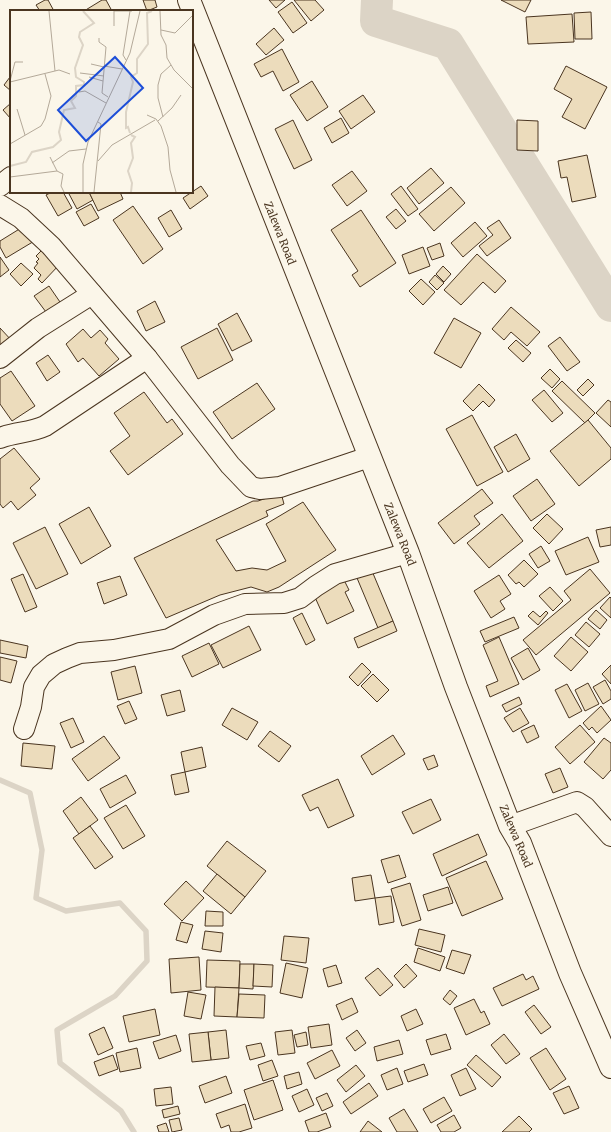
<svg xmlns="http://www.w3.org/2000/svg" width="611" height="1132" font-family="Merriweather,serif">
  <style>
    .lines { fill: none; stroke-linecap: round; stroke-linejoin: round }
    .stream { stroke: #dcd4c6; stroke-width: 5.5 }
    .river { stroke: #dcd4c6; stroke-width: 32 }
    .building { fill: #ecdcbc; stroke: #4a3520 }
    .minor-casing { stroke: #4a3520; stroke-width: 22 }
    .highway-casing { stroke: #4a3520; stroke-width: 24 }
    .minor { stroke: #fbf6e9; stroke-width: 20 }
    .highway { stroke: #fbf6e9; stroke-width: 22 }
    .labels { text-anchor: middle; stroke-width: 3; stroke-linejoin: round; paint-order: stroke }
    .street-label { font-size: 11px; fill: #4a3520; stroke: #fbf6e9 }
    .inset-river { fill: none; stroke: #dcd4c6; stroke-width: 2 }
    .inset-road { fill: none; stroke: #b4a999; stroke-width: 1 }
    .view { fill: #1d4ed8; fill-opacity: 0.15; stroke: #1d4ed8; stroke-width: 2 }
    .inset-edge { fill: none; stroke: #4a3520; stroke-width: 2 }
  </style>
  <rect width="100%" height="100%" fill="#fbf6e9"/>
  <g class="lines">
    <path class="stream" d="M0 780 30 793 42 850 36 898 66 911 120 903 146 931 147 961 115 996 57 1030 60 1063 121 1111 134 1132"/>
    <path class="river" d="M377 0 376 21 448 44 611 306"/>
  </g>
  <g class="building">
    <path d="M45 0H48L54 11H40L36 5Z"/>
    <path d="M102 0H106L112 11H84Z"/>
    <path d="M143 0H155L157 7 147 11Z"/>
    <path d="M269 0H285L276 8Z"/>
    <path d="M294 0H315L324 10 311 21Z"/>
    <path d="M501 0H531L525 12Z"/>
    <path d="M292 2 307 23 293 33 278 12Z"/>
    <path d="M591 12 592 39H575L574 13Z"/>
    <path d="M572 14 574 42 528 44 526 17Z"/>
    <path d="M274 28 284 40 266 55 256 44Z"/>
    <path d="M282 49 299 82 283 91 273 71 261 77 254 64Z"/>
    <path d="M566 66 607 87 585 129 562 117 572 99 554 89Z"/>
    <path d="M10 77 11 78V91L4 85Z"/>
    <path d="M312 81 328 107 307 121 290 95Z"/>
    <path d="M363 95 375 112 351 129 339 111Z"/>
    <path d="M11 103V119L3 110Z"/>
    <path d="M341 118 349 133 332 143 324 128Z"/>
    <path d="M293 120 312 160 294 169 275 129Z"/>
    <path d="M517 120 538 121V151L517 150Z"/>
    <path d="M587 155 596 197 572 202 567 177 561 178 558 161Z"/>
    <path d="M431 168 444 183 419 204 407 188Z"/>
    <path d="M352 171 367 191 347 206 332 185Z"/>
    <path d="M201 186 208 196 190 209 183 198Z"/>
    <path d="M401 186 418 209 408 216 391 194Z"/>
    <path d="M451 187 465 203 434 231 419 214Z"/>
    <path d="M52 192H63L72 208 58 216 46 195Z"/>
    <path d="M68 192H89L93 200 77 209Z"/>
    <path d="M89 192H120L123 199 98 211Z"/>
    <path d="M91 204 99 218 84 226 76 212Z"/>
    <path d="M133 206 163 249 143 264 113 220Z"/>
    <path d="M396 209 406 221 396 229 386 217Z"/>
    <path d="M171 210 182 229 169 237 158 218Z"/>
    <path d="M361 210 396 263 360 287 352 275 358 271 331 230Z"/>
    <path d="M499 220 511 238 487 256 479 246 493 235 487 228Z"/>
    <path d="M475 222 487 236 463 257 451 243Z"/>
    <path d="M21 228 36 240 6 258 0 247V241Z"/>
    <path d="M440 243 444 256 432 260 427 248Z"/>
    <path d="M423 247 430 266 409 274 402 255Z"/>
    <path d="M42 250 60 264 42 283 38 279 41 275 34 268 38 263 36 262 39 259 36 256Z"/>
    <path d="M477 254 506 281 495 293 483 282 461 305 444 290Z"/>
    <path d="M0 257 9 270 0 277Z"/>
    <path d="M21 263 33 274 21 286 10 274Z"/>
    <path d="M443 266 451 274 444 282 436 274Z"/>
    <path d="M435 275 444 283 437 290 429 282Z"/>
    <path d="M421 279 435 292 423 305 409 291Z"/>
    <path d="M49 286 60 302 46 312 34 296Z"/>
    <path d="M155 301 165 322 146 331 137 311Z"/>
    <path d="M511 307 540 332 527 346 511 332 504 340 492 329Z"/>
    <path d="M237 313 252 341 232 351 218 324Z"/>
    <path d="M454 318 481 333 461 368 434 353Z"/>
    <path d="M0 328 13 342 0 353Z"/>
    <path d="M217 328 233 360 198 379 181 347Z"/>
    <path d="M83 329 91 338 100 330 108 339 105 343 119 359 99 376 83 358 78 362 66 344Z"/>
    <path d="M560 337 580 362 567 371 548 346Z"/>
    <path d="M516 340 531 353 523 362 508 348Z"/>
    <path d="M48 355 60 372 47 381 36 363Z"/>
    <path d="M550 369 560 379 552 388 541 378Z"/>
    <path d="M11 371 35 406 12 421 0 404V378Z"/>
    <path d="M588 379 594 385 583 396 577 390Z"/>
    <path d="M562 381 595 413 585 423 552 391Z"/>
    <path d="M257 383 275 409 232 439 213 412Z"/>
    <path d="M479 384 495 400 489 407 483 401 473 411 463 401Z"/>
    <path d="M544 390 563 413 552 422 532 400Z"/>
    <path d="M144 392 167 423 172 419 183 434 128 475 110 451 130 436 114 413Z"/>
    <path d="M608 400 611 402V427L596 413Z"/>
    <path d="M472 415 503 472 477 486 446 429Z"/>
    <path d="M588 420 611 448V459L579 486 550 451Z"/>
    <path d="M516 434 530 459 508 472 494 447Z"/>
    <path d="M14 448 40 479 30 488 36 495 18 510 11 501 3 508 0 504V459Z"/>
    <path d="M537 479 555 504 531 521 513 496Z"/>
    <path d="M482 489 493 503 474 516 480 524 454 544 438 523Z"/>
    <path d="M281 493 284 504 266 511 268 516 216 540 236 571 252 568 267 570 286 561 266 524 303 502 336 550 279 587 267 592 251 587 220 595 166 618 134 558 253 501H258Z"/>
    <path d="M89 507 111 546 81 564 59 524Z"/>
    <path d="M502 514 523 541 489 568 467 543Z"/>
    <path d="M547 514 563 529 549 544 533 528Z"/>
    <path d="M45 527 68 574 36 589 13 543Z"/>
    <path d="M611 527V545L600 547 596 530Z"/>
    <path d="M588 537 599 562 566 575 555 551Z"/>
    <path d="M541 546 550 561 538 568 529 554Z"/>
    <path d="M524 560 538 574 524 587 519 582 516 584 508 575Z"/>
    <path d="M590 569 610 593 536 655 523 640 571 600 564 591Z"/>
    <path d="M372 571 393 621 378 628 357 578Z"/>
    <path d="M23 574 37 607 25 612 11 579Z"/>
    <path d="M499 575 511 594 500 601 505 609 491 618 474 591Z"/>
    <path d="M120 576 127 595 104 604 97 583Z"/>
    <path d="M344 580 349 590 345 592 354 611 327 624 314 595Z"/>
    <path d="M550 587 563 601 553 611 539 596Z"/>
    <path d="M610 597 611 598V618L600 608Z"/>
    <path d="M596 610 607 620 600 629 588 619Z"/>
    <path d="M533 611 540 617 546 611 548 613 538 625 528 616Z"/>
    <path d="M302 613 315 640 306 645 293 618Z"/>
    <path d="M514 617 519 628 485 642 480 631Z"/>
    <path d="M393 621 397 631 358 648 354 638Z"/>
    <path d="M586 622 600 634 589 647 575 635Z"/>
    <path d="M249 626 261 650 223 668 211 645Z"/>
    <path d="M499 637 519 684 490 697 486 686 498 681 483 645Z"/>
    <path d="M571 637 588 652 571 671 554 656Z"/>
    <path d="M0 640 28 646 26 658 0 653Z"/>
    <path d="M209 643 219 664 192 677 182 656Z"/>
    <path d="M528 648 540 670 523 680 511 658Z"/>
    <path d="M0 657 17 661 11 683 0 680Z"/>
    <path d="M362 663 371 672 358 686 349 677Z"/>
    <path d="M611 665V684L602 674Z"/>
    <path d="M135 666 142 693 118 700 111 672Z"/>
    <path d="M373 674 389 690 377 702 361 686Z"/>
    <path d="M605 680 611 691V699L603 704 593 687Z"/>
    <path d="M588 683 599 704 585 711 575 690Z"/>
    <path d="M567 684 582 711 569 718 555 690Z"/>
    <path d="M180 690 185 711 167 716 161 695Z"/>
    <path d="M519 697 522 704 506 712 502 705Z"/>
    <path d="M129 701 137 719 125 724 117 706Z"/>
    <path d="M601 706 611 720 597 733 592 727 589 730 583 723Z"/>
    <path d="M232 708 258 722 247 740 222 725Z"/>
    <path d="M520 708 529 723 513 732 504 718Z"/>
    <path d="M73 718 84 742 71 748 60 723Z"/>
    <path d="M534 725 539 737 527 743 521 731Z"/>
    <path d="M580 725 595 742 570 764 555 747Z"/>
    <path d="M270 731 291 746 279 762 258 746Z"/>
    <path d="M393 735 405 754 372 775 361 756Z"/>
    <path d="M104 736 120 758 88 781 72 759Z"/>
    <path d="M604 738 611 743V770L603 779 584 762Z"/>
    <path d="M23 743 55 746 52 769 21 766Z"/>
    <path d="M202 747 206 767 185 772 181 752Z"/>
    <path d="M434 755 438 766 428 770 423 759Z"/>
    <path d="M560 768 568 787 553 793 545 774Z"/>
    <path d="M185 772 189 792 175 795 171 775Z"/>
    <path d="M126 775 136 793 110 808 100 789Z"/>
    <path d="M338 779 354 816 328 828 318 807 310 811 302 795Z"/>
    <path d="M81 797 98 820 79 834 63 811Z"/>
    <path d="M431 799 441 820 413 834 402 812Z"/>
    <path d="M126 805 145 836 123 849 104 818Z"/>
    <path d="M90 826 113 857 95 869 73 838Z"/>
    <path d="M478 834 487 855 442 876 433 854Z"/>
    <path d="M227 841 266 871 245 897 207 866Z"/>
    <path d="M399 855 406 877 388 883 381 860Z"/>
    <path d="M486 861 503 899 462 916 446 878Z"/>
    <path d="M217 874 245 897 231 914 203 891Z"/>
    <path d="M371 875 375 898 355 901 352 878Z"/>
    <path d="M186 881 204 898 182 921 164 904Z"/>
    <path d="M410 883 421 920 402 926 391 889Z"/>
    <path d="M448 887 453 903 428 911 423 895Z"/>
    <path d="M391 896 394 922 379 925 375 898Z"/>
    <path d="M206 911 223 912V926H205Z"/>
    <path d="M181 922 193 925 187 943 176 940Z"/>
    <path d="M419 929 445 935 441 952 415 945Z"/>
    <path d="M205 931 223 933 221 952 202 949Z"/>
    <path d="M284 936 309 938 306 963 281 960Z"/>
    <path d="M418 948 445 957 440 971 414 962Z"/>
    <path d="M452 950 471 955 464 974 446 968Z"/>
    <path d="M199 957 201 990 171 993 169 959Z"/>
    <path d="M207 960 240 961 239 988 206 987Z"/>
    <path d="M286 963 308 968 302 998 280 993Z"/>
    <path d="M240 964H254L253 989 239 988Z"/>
    <path d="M254 964 273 965 272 987 253 986Z"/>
    <path d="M406 964 417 976 404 988 394 976Z"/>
    <path d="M336 965 342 983 328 987 323 969Z"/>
    <path d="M378 968 393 985 380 996 365 978Z"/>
    <path d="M523 974 526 980 533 976 539 989 502 1006 493 988Z"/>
    <path d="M215 987 239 988 237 1017 214 1016Z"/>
    <path d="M450 990 457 996 450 1005 443 999Z"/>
    <path d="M188 992 206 995 201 1019 184 1016Z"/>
    <path d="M239 994 265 995 264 1018 237 1017Z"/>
    <path d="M352 998 358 1012 342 1020 336 1005Z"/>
    <path d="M474 999 481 1013 484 1011 490 1024 466 1035 454 1008Z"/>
    <path d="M534 1005 551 1027 541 1034 525 1012Z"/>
    <path d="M155 1009 160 1035 129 1042 123 1016Z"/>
    <path d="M416 1009 423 1024 407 1031 401 1016Z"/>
    <path d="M329 1024 332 1045 311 1048 308 1027Z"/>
    <path d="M104 1027 113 1048 98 1055 89 1034Z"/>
    <path d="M226 1030 229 1058 211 1060 208 1032Z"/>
    <path d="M292 1030 295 1053 278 1055 275 1032Z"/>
    <path d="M357 1030 366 1043 355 1051 346 1038Z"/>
    <path d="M208 1032 211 1060 192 1062 189 1034Z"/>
    <path d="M306 1032 308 1045 297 1047 294 1035Z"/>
    <path d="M446 1034 451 1049 431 1055 426 1040Z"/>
    <path d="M504 1034 520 1054 506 1064 491 1045Z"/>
    <path d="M176 1035 181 1051 159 1059 153 1042Z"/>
    <path d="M399 1040 403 1054 377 1061 374 1047Z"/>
    <path d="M261 1043 265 1056 250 1060 246 1046Z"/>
    <path d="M137 1048 141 1068 120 1072 116 1053Z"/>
    <path d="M546 1048 566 1079 550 1090 530 1058Z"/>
    <path d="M332 1050 340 1066 315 1079 307 1063Z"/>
    <path d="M113 1055 118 1069 99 1076 94 1062Z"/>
    <path d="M476 1055 501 1077 492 1087 467 1065Z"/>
    <path d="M272 1060 278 1076 263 1081 258 1065Z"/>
    <path d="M424 1064 428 1075 408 1082 404 1071Z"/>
    <path d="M356 1065 365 1076 346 1092 337 1080Z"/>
    <path d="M397 1068 403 1084 387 1090 381 1075Z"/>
    <path d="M466 1068 476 1089 460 1096 451 1075Z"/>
    <path d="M299 1072 302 1084 287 1089 284 1076Z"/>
    <path d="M226 1076 232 1093 205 1103 199 1086Z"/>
    <path d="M273 1080 283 1110 254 1120 244 1090Z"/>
    <path d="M369 1083 378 1096 351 1114 343 1102Z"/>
    <path d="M569 1086 579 1108 564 1114 553 1093Z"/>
    <path d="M171 1087 173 1104 156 1106 154 1089Z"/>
    <path d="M307 1089 314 1105 299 1112 292 1096Z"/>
    <path d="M327 1093 333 1106 322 1111 316 1098Z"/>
    <path d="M444 1097 452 1111 431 1123 423 1109Z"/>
    <path d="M245 1104 252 1128 239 1132H231L229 1125 221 1128 216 1114Z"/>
    <path d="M178 1106 180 1114 164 1118 162 1110Z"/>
    <path d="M404 1109 418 1132H397L389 1118Z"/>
    <path d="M326 1113 331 1127 317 1132H309L305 1121Z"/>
    <path d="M454 1115 461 1128 454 1132H441L437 1125Z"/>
    <path d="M519 1116 532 1129 529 1132H502Z"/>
    <path d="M179 1118 182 1130 172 1132 169 1120Z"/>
    <path d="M368 1121 382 1132H360Z"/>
    <path d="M166 1123 169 1132H159L157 1126Z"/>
  </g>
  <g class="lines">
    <g class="minor-casing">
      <g id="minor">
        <path d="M0 186 11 177"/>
        <path d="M0 205 21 218 51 246 147 358 230 465 251 487 260 489 280 487 369 457"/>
        <path d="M0 358 38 328 92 294"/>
        <path d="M0 438C15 432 30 433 45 426L147 358"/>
        <path d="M24 729 31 707 34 687 41 675 54 664 67 658 80 653 114 650 169 639 214 615 245 604 284 603 300 598 316 586 335 574 408 553"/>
        <path d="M510 826 577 802 585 807 611 836"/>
      </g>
    </g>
    <g class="highway-casing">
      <path id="highway" d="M189 0 408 553 456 687 510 826 520 843 570 973 611 1067"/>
    </g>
    <use href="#minor" class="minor"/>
    <use href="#highway" class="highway"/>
  </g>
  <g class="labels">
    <g class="street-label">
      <text transform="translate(280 233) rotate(68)" y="4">Zalewa Road</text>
      <text transform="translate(400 534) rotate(68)" y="4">Zalewa Road</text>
      <text transform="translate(516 836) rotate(67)" y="4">Zalewa Road</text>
    </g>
  </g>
  <g transform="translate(10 10)">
    <rect width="183" height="183" fill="#fbf6e9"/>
    <path class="inset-river" d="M120 123 118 117 116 118V102L123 72 121 67 127 63V49L138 34 137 3 142 1M0 156 16 152 22 142 43 137 51 130 49 122 54 100 65 98 61 91 66 86V76L74 75V72L66 67 65 58 73 35 69 27 70 22 84 13 73 1M121 182 122 173 118 161 123 148 121 133 125 127 121 125"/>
    <path class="inset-road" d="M39 1 45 61M104 1H122M150 1 151 25 156 35 157 48 164 60 183 79M104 16V1M151 20 165 23 183 5M89 28V32L96 37 92 83 98 87M116 50 113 45 120 1M81 54 94 57M94 56 112 59M70 63 94 66M79 67 93 71M0 71 5 52H13M0 72 49 60 60 64M69 82 75 81 96 93M7 99 15 125M137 105 146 109 151 116 158 137 160 160 166 182M153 107 148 88V75L151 64 161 55M148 111 162 98 171 85M0 134 31 116 35 109 41 86 35 64M40 147 47 161M88 151 102 135 145 110M42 153 59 141 76 139M0 167 47 161 53 164 51 176 54 182M73 182V154L78 132 120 43 130 1M84 182 91 114 88 112"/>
    <path class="view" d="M105 47 133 78 76 131 48 100Z"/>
    <rect width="183" height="183" class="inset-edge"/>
  </g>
</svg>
